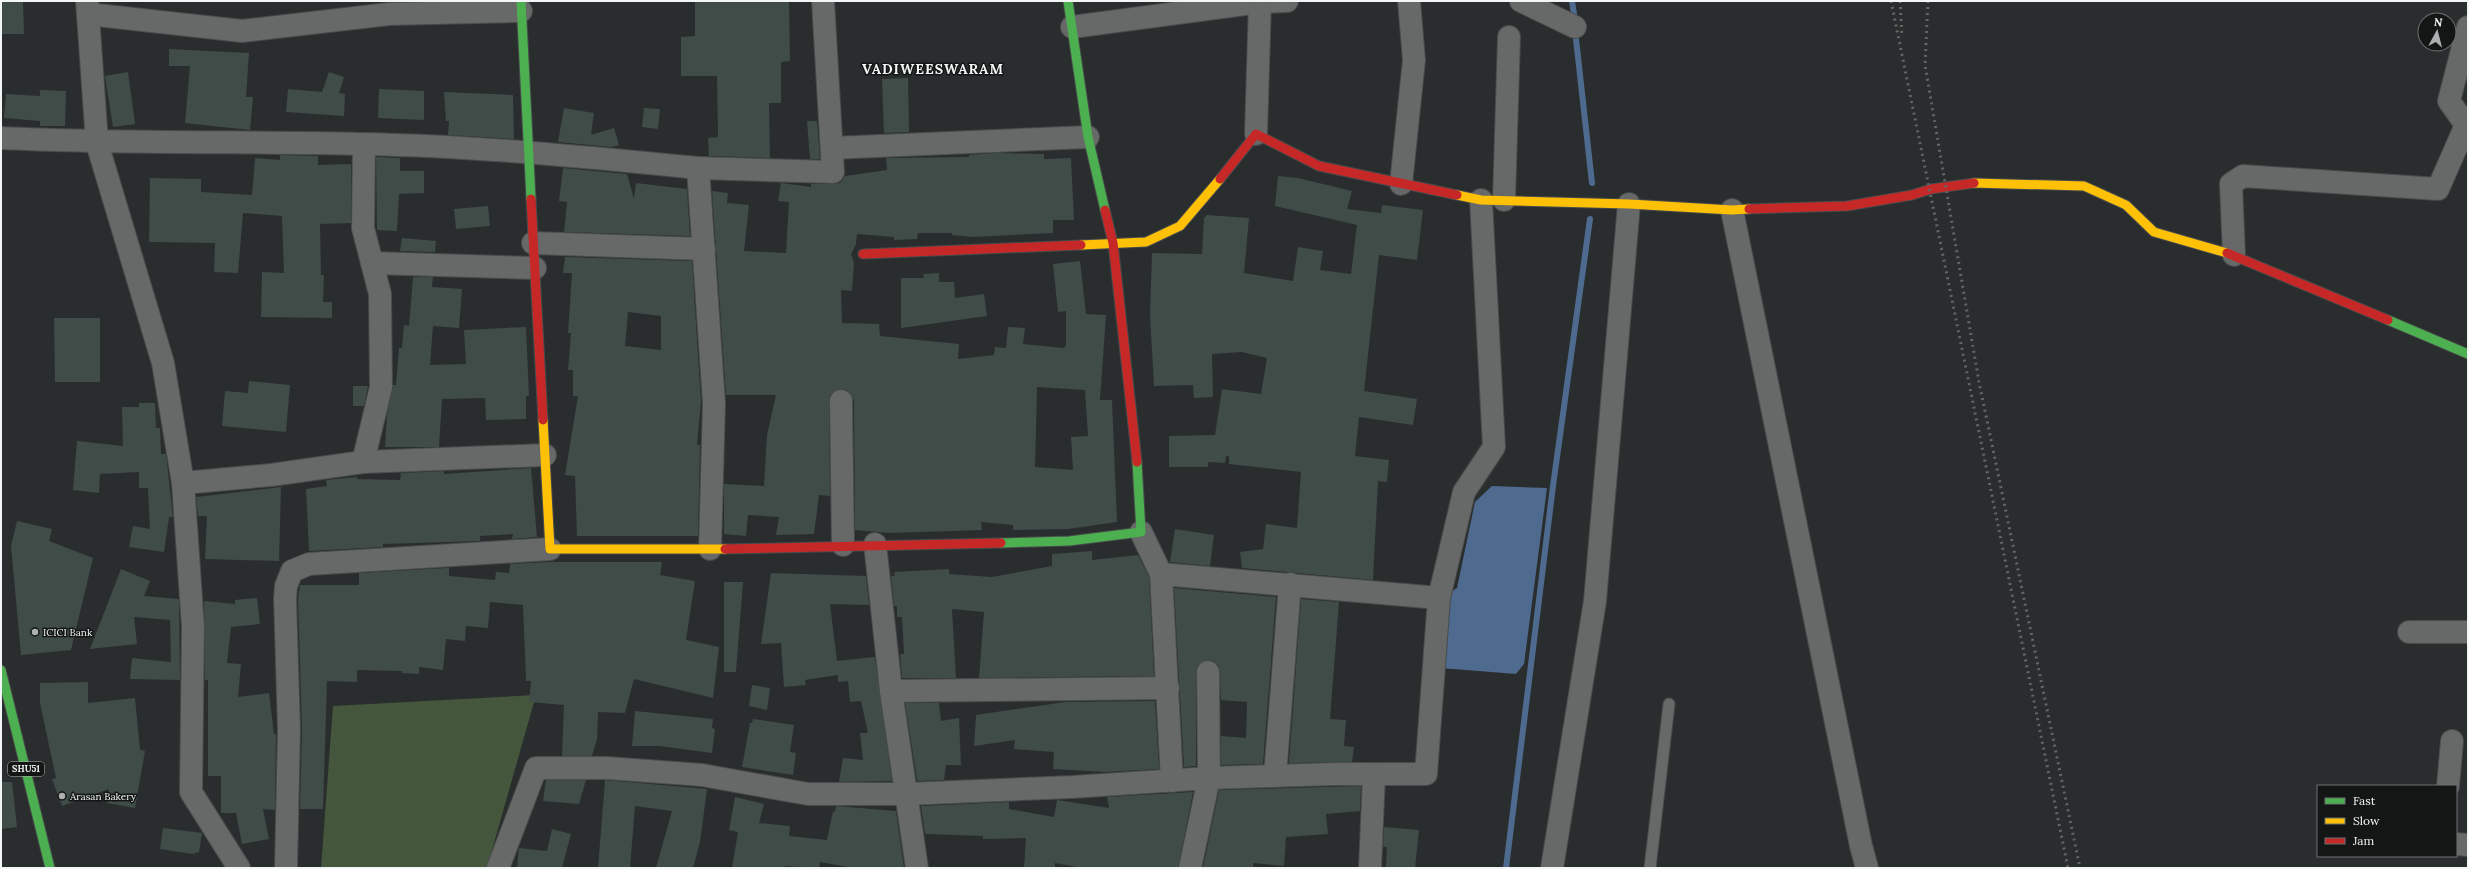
<svg xmlns="http://www.w3.org/2000/svg" width="2469" height="869" font-family="Lora,serif">
  <style>
    .green { fill: #44573d }
    .water { fill: #4e6b8f }
    .lines { fill: none; stroke-linecap: round; stroke-linejoin: round }
    .stream { stroke: #4e6b8f; stroke-width: 6 }
    .building { fill: #3f4c48; fill-rule: evenodd }
    .lane-casing { stroke: #484b4b; stroke-width: 13 }
    .street-casing { stroke: #484b4b; stroke-width: 24 }
    .fast-casing { stroke: #484b4b; stroke-width: 11 }
    .slow-casing { stroke: #484b4b; stroke-width: 11 }
    .jam-casing { stroke: #484b4b; stroke-width: 11 }
    .lane { stroke: #676868; stroke-width: 11 }
    .street { stroke: #676868; stroke-width: 22 }
    .fast { stroke: #4caf50; stroke-width: 9 }
    .slow { stroke: #ffc107; stroke-width: 9 }
    .jam { stroke: #c62828; stroke-width: 9 }
    .rail { stroke: #646666; stroke-width: 3; stroke-dasharray: 2 4; stroke-linecap: butt }
    .poi-dot { fill: #acb0b0; stroke: #141616; stroke-width: 1.5 }
    .labels { text-anchor: middle; stroke-width: 3; stroke-linejoin: round; paint-order: stroke }
    .shield { fill: #141616; stroke: #afb3b3; stroke-width: 1 }
    .shield-label { font-size: 9px; font-weight: bold; fill: #f2f6f6 }
    .poi-label { font-size: 10px; fill: #f2f6f6; stroke: #141616; text-anchor: start }
    .district-label { font-size: 14px; font-weight: bold; letter-spacing: 1px; fill: #f2f6f6; stroke: #141616 }
  </style>
  <rect width="100%" height="100%" fill="#2a2d2d"/>
  <path class="green" d="M536 695 487 868H321L333 706Z"/>
  <path class="water" d="M1492 486 1547 488 1524 664 1516 674 1441 668 1446 595 1457 588 1475 502Z"/>
  <g class="lines">
    <g class="stream">
      <path d="M1572 1 1575 21"/>
      <path d="M1575 30 1592 183"/>
      <path d="M1506 868 1553 486 1590 219"/>
    </g>
  </g>
  <g class="building">
    <path d="M1 1H23L24 34H1Z"/>
    <path d="M695 1H789L790 61 781 62V103H769L770 158 709 156 708 138 718 137 717 76H681V37L695 36Z"/>
    <path d="M169 49 249 53 246 97H253L250 130 185 123 190 66H169Z"/>
    <path d="M128 72 135 124 113 127 105 76Z"/>
    <path d="M329 72 344 77 339 93 345 94 344 116 286 112 288 89 322 92Z"/>
    <path d="M908 78 909 132 884 133 882 79Z"/>
    <path d="M379 89 424 91V120L378 118Z"/>
    <path d="M40 90 66 91 65 126H40V121L4 118 6 94 40 96Z"/>
    <path d="M444 92 513 95 514 139 448 135 449 121H446Z"/>
    <path d="M564 108 594 113 591 135 614 128 619 145 612 147 558 142Z"/>
    <path d="M644 108 660 109 658 129 642 127Z"/>
    <path d="M807 121H817L820 159H810Z"/>
    <path d="M995 153 1044 154V159L1071 158 1074 220H1053V233L973 237 952 235V233H918L917 239 894 240V237L857 234 856 244 851 254 854 263 852 291 841 290 842 323 879 324 880 336 959 344 958 359 994 355 995 347 1006 348 1008 327 1025 328 1023 344 1063 348 1066 346V311L1058 312 1053 264 1080 261 1086 314 1106 315 1100 400H1112L1117 522 1068 529 1013 530V525L981 522 982 530 889 533 855 530 854 401 847 390 840 389 830 395 829 401 830 496 819 495 814 534 776 535 779 517 748 515 746 536 724 534V484L764 486 767 435 776 395H726L712 191 728 193 727 203 749 205 744 251 786 253 789 202 778 201 781 183 811 187V184H833L840 183 845 176 887 170 886 158 969 157V155ZM1037 387 1085 390 1088 436 1071 437 1073 470 1035 467Z"/>
    <path d="M280 155 318 156V165L351 164V223L320 224 321 275H324L323 302H332V318L261 317 262 272 284 273 282 216 243 213 238 273 214 272 215 243 149 242 150 178 201 179V192L252 195 255 158 280 160Z"/>
    <path d="M376 157 400 158V171H424V193L399 194 397 231 377 230Z"/>
    <path d="M563 168 627 174 634 199 636 183 687 189 690 236 564 232 567 202 559 201Z"/>
    <path d="M1278 176 1298 178 1352 191 1347 209 1381 213 1382 205 1423 210 1417 260 1379 255 1364 391 1417 399 1413 425 1359 417 1355 456 1389 460 1387 482 1378 481 1373 580 1242 568 1240 552 1263 549 1266 524 1297 528 1301 472 1229 464V456H1226L1225 463 1208 462V467H1169V436L1215 435 1222 389 1261 394 1267 358 1242 352 1212 354 1213 397 1194 398 1193 385 1154 386 1150 316 1152 253 1202 254 1204 218 1207 215 1249 218 1244 273 1293 281 1298 247 1323 251 1320 270 1351 274 1357 225 1275 206Z"/>
    <path d="M488 206 490 226 456 229 454 209Z"/>
    <path d="M402 238 436 241 435 252 400 251Z"/>
    <path d="M565 257 692 261 701 402 697 445H700L698 536H577L575 476 565 475 578 396H573V370H568L571 333H568L572 273H563ZM628 312 661 316V350L625 346Z"/>
    <path d="M939 273V282H954L955 298 984 294 987 316 901 328V278H924L923 274Z"/>
    <path d="M413 277H433L432 287 462 289 459 328 433 326 430 365 466 364 464 330 526 327 529 396H526V419L486 420 485 398 442 399 439 447H385L387 414 393 385H396L399 348H402L404 325 409 326Z"/>
    <path d="M54 318H100V382H55Z"/>
    <path d="M249 381 290 385 286 432 222 426 225 391 248 393Z"/>
    <path d="M353 386H368L364 406H353Z"/>
    <path d="M139 403H155L156 428H160L161 454H166L173 517H169L164 552 129 547 133 526 150 529 148 488H139V472L100 474 99 493 73 490 77 441 123 446 122 407H139Z"/>
    <path d="M531 468 537 537 512 539 513 534 480 536V541L383 544V547L309 551 306 489 327 486 326 480 357 477V479L400 480 401 473 444 471V474Z"/>
    <path d="M281 487 279 561 205 559 207 516H198L196 497Z"/>
    <path d="M17 521 52 529 49 541 93 558 71 650 21 655 11 546Z"/>
    <path d="M1175 529 1214 535 1210 566 1170 562Z"/>
    <path d="M1092 551V560L1138 555 1149 577 1154 676 979 678 984 612 952 609 956 678H902L900 654H904L902 617H897V606H894L891 576H895L894 572 949 569V574L992 577 1052 566V554Z"/>
    <path d="M550 562H662L660 575 695 581 686 640 719 647 713 698 634 679 625 713 598 712 597 739 592 756H562L564 705 529 702 531 681H526L523 605 490 602 488 628 466 626 465 641 446 639 443 670 419 667V674L402 673V671L357 670V682L327 681 323 809H300L302 729 298 599 300 585H359V573L446 568H449V576L495 580 496 572 509 573 510 564Z"/>
    <path d="M121 569 150 581 144 596 179 599 180 680 130 679 132 658 171 662 170 620 134 617 137 644 90 649Z"/>
    <path d="M771 573 866 576 869 605 830 604 837 661 875 657 892 781 839 782 843 758 863 760 860 733H868L861 701 850 702 848 681 838 682V675L805 680 806 685 784 687 781 643 761 644Z"/>
    <path d="M724 582H743L736 672H724Z"/>
    <path d="M1174 588 1276 597 1263 764 1221 765V736L1246 738 1247 702 1221 700 1219 666 1214 661 1207 660 1197 666 1196 672V766L1184 767Z"/>
    <path d="M257 598 260 624 231 627 227 663 241 664 238 697 269 693 274 734H276L275 810 263 809 269 839 242 844 236 813H221V776H208V680H205L204 601 235 604V600Z"/>
    <path d="M1301 599 1339 602 1330 719 1346 720 1344 746 1354 747 1352 762 1289 763Z"/>
    <path d="M88 682V703L135 698 140 750 145 751 135 808 107 803 109 789 62 806 52 779 56 778 40 703V683Z"/>
    <path d="M752 685 770 688 767 710 749 706Z"/>
    <path d="M1155 701 1159 769 1105 772 1053 769 1054 752 1014 749 1015 740 974 746 976 715 1065 702Z"/>
    <path d="M905 703H939L941 721 959 718 961 765H946L944 780 918 781 917 779Z"/>
    <path d="M635 711 713 719 712 728 715 729 712 753 659 746H632Z"/>
    <path d="M753 719 794 725 790 752 796 753 793 775 742 767 750 723H752Z"/>
    <path d="M546 780H586L579 804 543 801Z"/>
    <path d="M605 780 707 789 700 842 693 868H656L672 811 635 806 630 868H598Z"/>
    <path d="M1 782H12L17 827 1 829Z"/>
    <path d="M1361 786 1360 811 1326 814 1328 834 1286 837 1284 866 1253 863V868H1203L1219 790Z"/>
    <path d="M1193 792 1178 868H1082L1055 863V868H1024L1026 838 983 839V836L925 834 921 806 1009 802V809L1054 817 1057 800 1109 808 1107 797Z"/>
    <path d="M735 797 764 804 759 823 790 826 789 836 827 840 833 811 835 812 836 806 896 811 904 868H854L820 862 819 868 785 866 784 868H732L738 832 729 830Z"/>
    <path d="M1384 827 1419 830 1415 868 1386 867 1387 847H1383Z"/>
    <path d="M163 828 202 833 199 852 192 854 160 849Z"/>
    <path d="M552 829 571 834 562 868H517L519 848 547 851Z"/>
  </g>
  <g class="lines">
    <g class="lane-casing">
      <path id="lane" d="M1650 868 1669 704"/>
    </g>
    <g class="street-casing">
      <g id="street">
        <path d="M87 1 97 143 163 363 183 483 193 627 191 792 239 868"/>
        <path d="M1521 1 1575 27"/>
        <path d="M88 14 242 31 389 14 521 11"/>
        <path d="M1072 27 1260 2 1287 1"/>
        <path d="M2466 125 2449 101 2468 27"/>
        <path d="M1256 134 1260 1"/>
        <path d="M1 138C121 144 242 141 362 144 475 146 587 157 698 168"/>
        <path d="M832 148 1088 137"/>
        <path d="M1401 184 1414 60 1409 1"/>
        <path d="M1504 200 1509 37"/>
        <path d="M1732 210 1861 846 1867 868"/>
        <path d="M533 243 704 249"/>
        <path d="M2234 255 2231 184 2243 176 2438 189 2466 125H2468"/>
        <path d="M372 263 535 268"/>
        <path d="M841 401 843 545"/>
        <path d="M363 462 381 387 380 294 363 228 364 144"/>
        <path d="M183 483 271 475 363 462 545 455"/>
        <path d="M1141 532 1161 574 1172 781"/>
        <path d="M875 544 891 691 917 868"/>
        <path d="M710 549 714 403 698 168 833 172 823 1"/>
        <path d="M1161 574 1439 598 1464 492 1494 447 1481 200"/>
        <path d="M2409 632H2468"/>
        <path d="M891 691 1168 688"/>
        <path d="M1275 776 1290 584"/>
        <path d="M2448 786 2452 741"/>
        <path d="M2456 844 2468 845"/>
        <path d="M286 868 289 729 285 599 286 586 292 571 309 564 550 549"/>
        <path d="M498 868 536 768H607L702 775 808 794H906L1072 787 1209 778 1334 774H1426L1439 598"/>
        <path d="M1190 868 1209 778 1208 672"/>
        <path d="M1370 868 1374 775"/>
        <path d="M1552 868 1595 601 1629 204"/>
      </g>
    </g>
    <g class="fast-casing">
      <g id="fast">
        <path d="M521 1 531 199"/>
        <path d="M1068 1 1088 137 1105 210"/>
        <path d="M2388 320 2468 354"/>
        <path d="M1001 543 1069 541 1141 532 1137 462"/>
        <path d="M1 670 50 868"/>
      </g>
    </g>
    <g class="slow-casing">
      <g id="slow">
        <path d="M1974 183 2084 186 2126 205 2154 232 2227 253"/>
        <path d="M1457 195 1481 200 1629 204 1732 210 1749 209"/>
        <path d="M1081 245 1146 242 1180 226 1220 179"/>
        <path d="M543 420 550 549H725"/>
      </g>
    </g>
    <g class="jam-casing">
      <g id="jam">
        <path d="M1220 179 1256 134 1319 166 1457 195"/>
        <path d="M531 199 543 420"/>
        <path d="M1749 209 1847 206 1912 195 1931 189 1974 183"/>
        <path d="M1105 210 1113 243 1137 462"/>
        <path d="M2227 253 2388 320"/>
        <path d="M863 254 1081 245"/>
        <path d="M725 549 1001 543"/>
      </g>
    </g>
    <use href="#lane" class="lane"/>
    <use href="#street" class="street"/>
    <use href="#fast" class="fast"/>
    <use href="#slow" class="slow"/>
    <use href="#jam" class="jam"/>
    <g class="rail">
      <path d="M1891 1 2068 868"/>
      <path d="M1900 1 1902 36"/>
      <path d="M1928 1 1925 65 1979 382 2080 868"/>
    </g>
  </g>
  <g class="poi-dot">
    <circle cx="35" cy="632" r="4"/>
    <circle cx="62" cy="796" r="4"/>
  </g>
  <g class="labels">
    <rect class="shield" x="8" y="762" width="36" height="14" rx="3"/>
    <g class="shield-label">
      <text x="26" y="772">SHU51</text>
    </g>
    <g class="poi-label">
      <text x="43" y="636">ICICI Bank</text>
      <text x="70" y="800">Arasan Bakery</text>
    </g>
    <g class="district-label">
      <text x="933" y="74">VADIWEESWARAM</text>
    </g>
  </g>
  <rect width="2469" height="869" fill="none" stroke="#f2f6f6" stroke-width="4"/>
  <rect x="2317" y="785" width="140" height="72" fill="#141616" stroke="#6d7070"/>
  <rect x="2325" y="798" width="20" height="6" fill="#4caf50" stroke="#6d7070"/>
  <text x="2353" y="805" font-size="12" fill="#f2f6f6">Fast</text>
  <rect x="2325" y="818" width="20" height="6" fill="#ffc107" stroke="#6d7070"/>
  <text x="2353" y="825" font-size="12" fill="#f2f6f6">Slow</text>
  <rect x="2325" y="838" width="20" height="6" fill="#c62828" stroke="#6d7070"/>
  <text x="2353" y="845" font-size="12" fill="#f2f6f6">Jam</text>
  <g transform="translate(2437 32) rotate(7)"><circle r="19" fill="#141616" stroke="#6d7070"/>
  <path d="M0-3L7 15L0 10L-7 15Z" fill="#acb0b0"/>
  <text y="-6" font-size="11" font-weight="bold" text-anchor="middle" fill="#f2f6f6">N</text>
  </g>
</svg>
